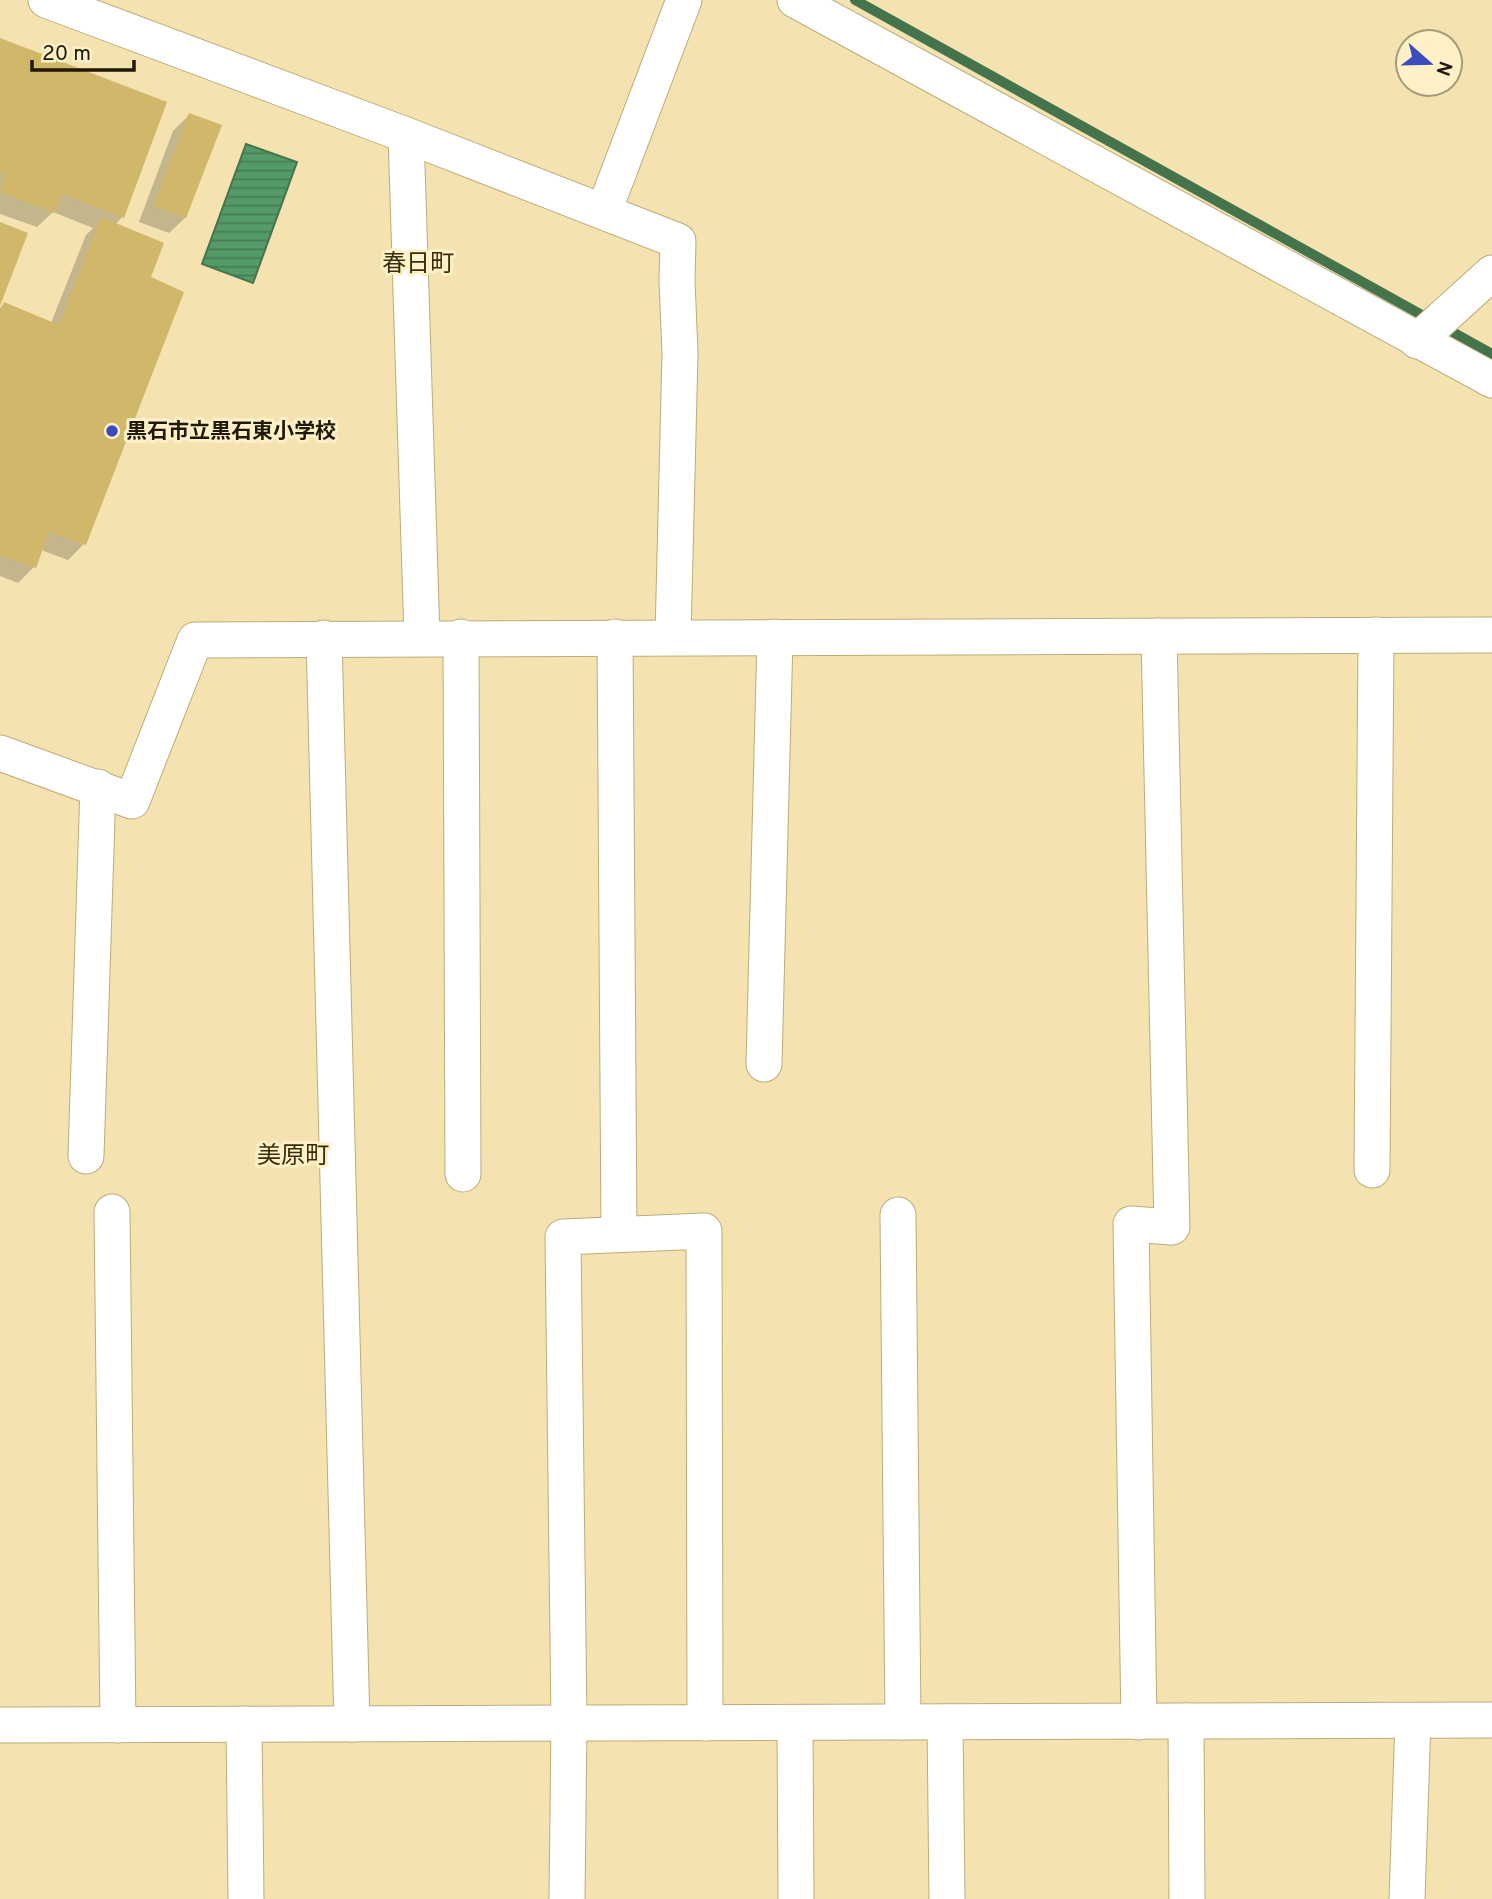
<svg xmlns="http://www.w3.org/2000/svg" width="1492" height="1899" font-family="Overpass,'Noto Sans JP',sans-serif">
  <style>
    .water { fill: url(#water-rules); stroke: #45744c; stroke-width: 2 }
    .shadow { fill: #0003 }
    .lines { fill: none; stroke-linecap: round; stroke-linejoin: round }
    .stream { stroke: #45744c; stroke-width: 10 }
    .building { fill: #d0b769 }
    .street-casing { stroke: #bcac7b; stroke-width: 37 }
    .street { stroke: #fff; stroke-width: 35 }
    .poi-dot { fill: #3d4bbe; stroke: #fef1c8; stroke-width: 2.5 }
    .labels { text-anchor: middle; stroke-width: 6; stroke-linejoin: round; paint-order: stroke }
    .poi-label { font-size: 21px; font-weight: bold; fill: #1f1906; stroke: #fef1c8; text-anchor: start }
    .quarter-label { font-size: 24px; fill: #392e09; stroke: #fef1c8 }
  </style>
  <defs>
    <pattern id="water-rules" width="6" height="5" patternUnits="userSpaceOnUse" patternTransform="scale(1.75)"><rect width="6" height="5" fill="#559b6a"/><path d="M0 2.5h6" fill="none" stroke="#467e55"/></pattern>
  </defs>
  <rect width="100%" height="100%" fill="#f4e3b0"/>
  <path class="water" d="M246 144 297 162 253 283 202 264Z"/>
  <g class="shadow">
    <path d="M0 40 122 217 115 225 149 278 84 544 68 560 41 550 34 567 18 583 0 576V308L4 304 51 323 86 235 93 228 53 212 37 227 0 214Z"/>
    <path d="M189 115 185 218 169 233 139 222 173 131Z"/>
  </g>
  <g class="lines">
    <path class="stream" d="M855 0 1492 354"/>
  </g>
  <g class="building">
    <path d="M0 38 167 102 124 218 63 194 54 213 0 192 5 174 0 173Z"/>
    <path d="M189 113 222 125 186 218 153 206Z"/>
    <path d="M101 217 164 243 151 277 184 292 86 545 49 532 36 568 0 555V311L4 302 59 325Z"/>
    <path d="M0 222 28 233 0 306Z"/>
  </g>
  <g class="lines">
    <g class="street-casing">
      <g id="street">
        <path d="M46 0 406 135 678 241 677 281 680 353 673 637"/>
        <path d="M795 0 1492 380"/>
        <path d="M406 135 422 637"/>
        <path d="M604 211 684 0"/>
        <path d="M1417 341 1492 273"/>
        <path d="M461 637 463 1174"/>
        <path d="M615 637 619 1234"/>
        <path d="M324 638 352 1724"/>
        <path d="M0 753 132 801 195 640 1492 635"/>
        <path d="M764 1064 775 637"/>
        <path d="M86 1156 98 787"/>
        <path d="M1372 1170 1376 635"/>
        <path d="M112 1212 118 1725"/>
        <path d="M898 1215 903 1722"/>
        <path d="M1186 1721 1187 1899"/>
        <path d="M945 1722 947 1899"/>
        <path d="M1139 1722 1131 1224 1172 1227 1159 636"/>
        <path d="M795 1723 796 1899"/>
        <path d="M244 1724 246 1899"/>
        <path d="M0 1725 1492 1720"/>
        <path d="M567 1899 569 1723 563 1237 704 1231 705 1723"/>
        <path d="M1407 1899 1413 1721"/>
      </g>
    </g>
    <use href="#street" class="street"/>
  </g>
  <circle class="poi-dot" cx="112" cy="431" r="7"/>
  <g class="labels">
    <g class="poi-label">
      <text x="126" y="438">黒石市立黒石東小学校</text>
    </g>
    <g class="quarter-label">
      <text x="418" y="271">春日町</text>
      <text x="293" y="1163">美原町</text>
    </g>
  </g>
  <g transform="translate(1429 63) rotate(110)"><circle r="33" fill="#fef1c8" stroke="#a59b7a" stroke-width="2"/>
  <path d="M0-5L12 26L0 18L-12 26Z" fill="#3d4bbe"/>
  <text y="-10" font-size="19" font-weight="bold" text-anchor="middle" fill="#1f1906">N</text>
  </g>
  <path d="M32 60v10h102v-10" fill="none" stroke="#1f1906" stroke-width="3.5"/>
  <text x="42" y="60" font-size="21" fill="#1f1906" stroke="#fef1c8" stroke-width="5" paint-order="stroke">20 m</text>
</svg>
